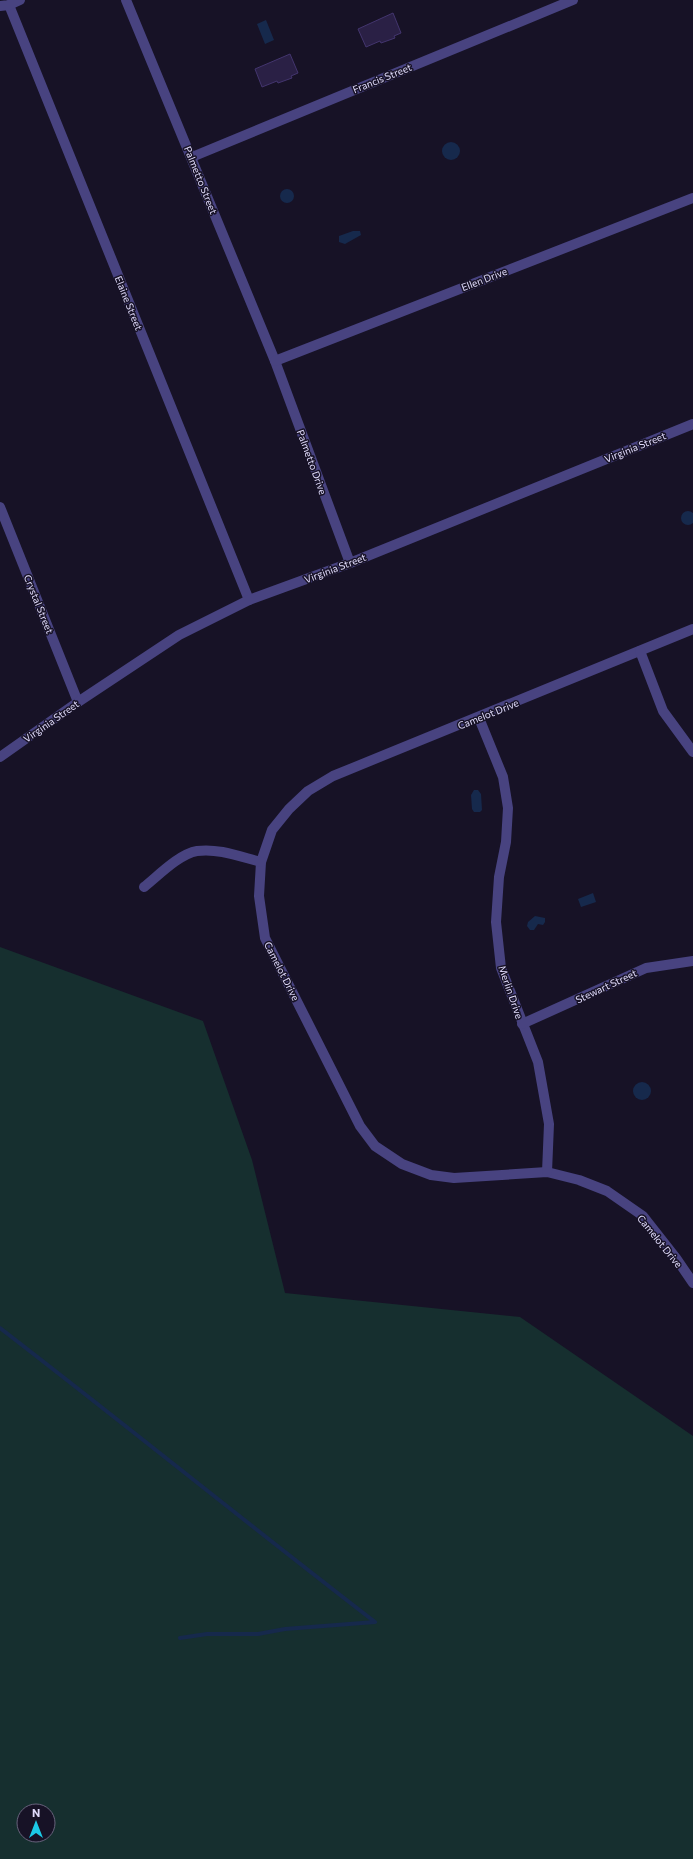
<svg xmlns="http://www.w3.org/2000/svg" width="693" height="1859" font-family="Commissioner,sans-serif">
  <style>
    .green { fill: #162f2f; fill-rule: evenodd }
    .water { fill: #16294c }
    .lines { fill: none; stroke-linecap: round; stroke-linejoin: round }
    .stream { stroke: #16294c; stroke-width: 4 }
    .building { fill: #2a2045; stroke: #43356e }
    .minor { stroke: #484380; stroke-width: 10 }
    .labels { text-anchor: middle; stroke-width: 3; stroke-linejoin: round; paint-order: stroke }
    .street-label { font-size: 10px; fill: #e0dbfb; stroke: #171226 }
  </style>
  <rect width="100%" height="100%" fill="#171226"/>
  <path class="green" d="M0 947 203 1021 252 1160 285 1293 520 1317 693 1436V1859H0ZM24 1811H48V1835H24Z"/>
  <g class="water">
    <path d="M266 20 274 40 265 44 257 24Z"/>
    <circle cx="451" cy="151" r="9"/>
    <circle cx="287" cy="196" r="7"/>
    <path d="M353 231H360L361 235 345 244 339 242V236Z"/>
    <circle cx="688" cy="518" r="7"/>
    <path d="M474 790H478L481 794 482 810 480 812H474L472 809 471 795Z"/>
    <path d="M593 893 596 902 581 907 578 899Z"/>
    <path d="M535 916 545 918V922L543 925 538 924 534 930H530L527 926 528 922Z"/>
    <circle cx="642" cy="1091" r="9"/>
  </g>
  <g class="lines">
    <path class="stream" d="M0 1328C126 1425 249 1525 375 1622L285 1629 258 1634H207L180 1638"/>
  </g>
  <g class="building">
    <path d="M393 13 401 33 394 36 395 38 381 43 380 41 366 47 358 29Z"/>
    <path d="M290 54 298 73 291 76 292 78 278 83 277 81 262 87 255 69Z"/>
  </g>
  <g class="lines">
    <g class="minor">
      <path d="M126 0 275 361 350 563"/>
      <path d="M9 5 249 600"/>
      <path d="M0 6 9 5 20 0"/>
      <path d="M192 157 573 0"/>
      <path d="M275 361 693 198"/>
      <path d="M0 507 78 702"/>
      <path d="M693 629 333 776 308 791 289 809 272 830 261 862 259 896 265 938 360 1126 375 1146 402 1164 431 1175 454 1178 547 1172 579 1180 607 1191 643 1216 676 1258 693 1283"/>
      <path d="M640 651 663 711 693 752"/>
      <path d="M479 718 503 777 508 808 506 842 499 877 496 922 501 968 538 1062 549 1124 547 1172"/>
      <path d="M0 757 78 702 179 635 249 600 350 563 693 424"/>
      <path d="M144 887C158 876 179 854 197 851 219 848 241 857 261 862"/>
      <path d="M522 1024 646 968 693 961"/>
    </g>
  </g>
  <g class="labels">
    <g class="street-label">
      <text transform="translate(382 78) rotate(-22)" y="4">Francis Street</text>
      <text transform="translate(201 180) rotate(68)" y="4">Palmetto Street</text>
      <text transform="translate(484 279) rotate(-21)" y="4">Ellen Drive</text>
      <text transform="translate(129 303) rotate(68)" y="4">Elaine Street</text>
      <text transform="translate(635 447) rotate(-22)" y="4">Virginia Street</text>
      <text transform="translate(312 462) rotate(70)" y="4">Palmetto Drive</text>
      <text transform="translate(335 568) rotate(-21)" y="4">Virginia Street</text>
      <text transform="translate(39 604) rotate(68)" y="4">Crystal Street</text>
      <text transform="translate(488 714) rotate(-22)" y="4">Camelot Drive</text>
      <text transform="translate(51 721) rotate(-35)" y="4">Virginia Street</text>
      <text transform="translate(282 971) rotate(63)" y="4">Camelot Drive</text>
      <text transform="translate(606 986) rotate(-25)" y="4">Stewart Street</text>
      <text transform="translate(511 992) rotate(71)" y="4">Merlin Drive</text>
      <text transform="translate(660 1241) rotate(51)" y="4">Camelot Drive</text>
    </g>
  </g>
  <g transform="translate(36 1823)"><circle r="19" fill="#171226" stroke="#67627b"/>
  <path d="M0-3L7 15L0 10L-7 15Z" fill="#1cc8e6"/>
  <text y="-6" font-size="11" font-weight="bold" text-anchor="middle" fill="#e0dbfb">N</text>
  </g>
</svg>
